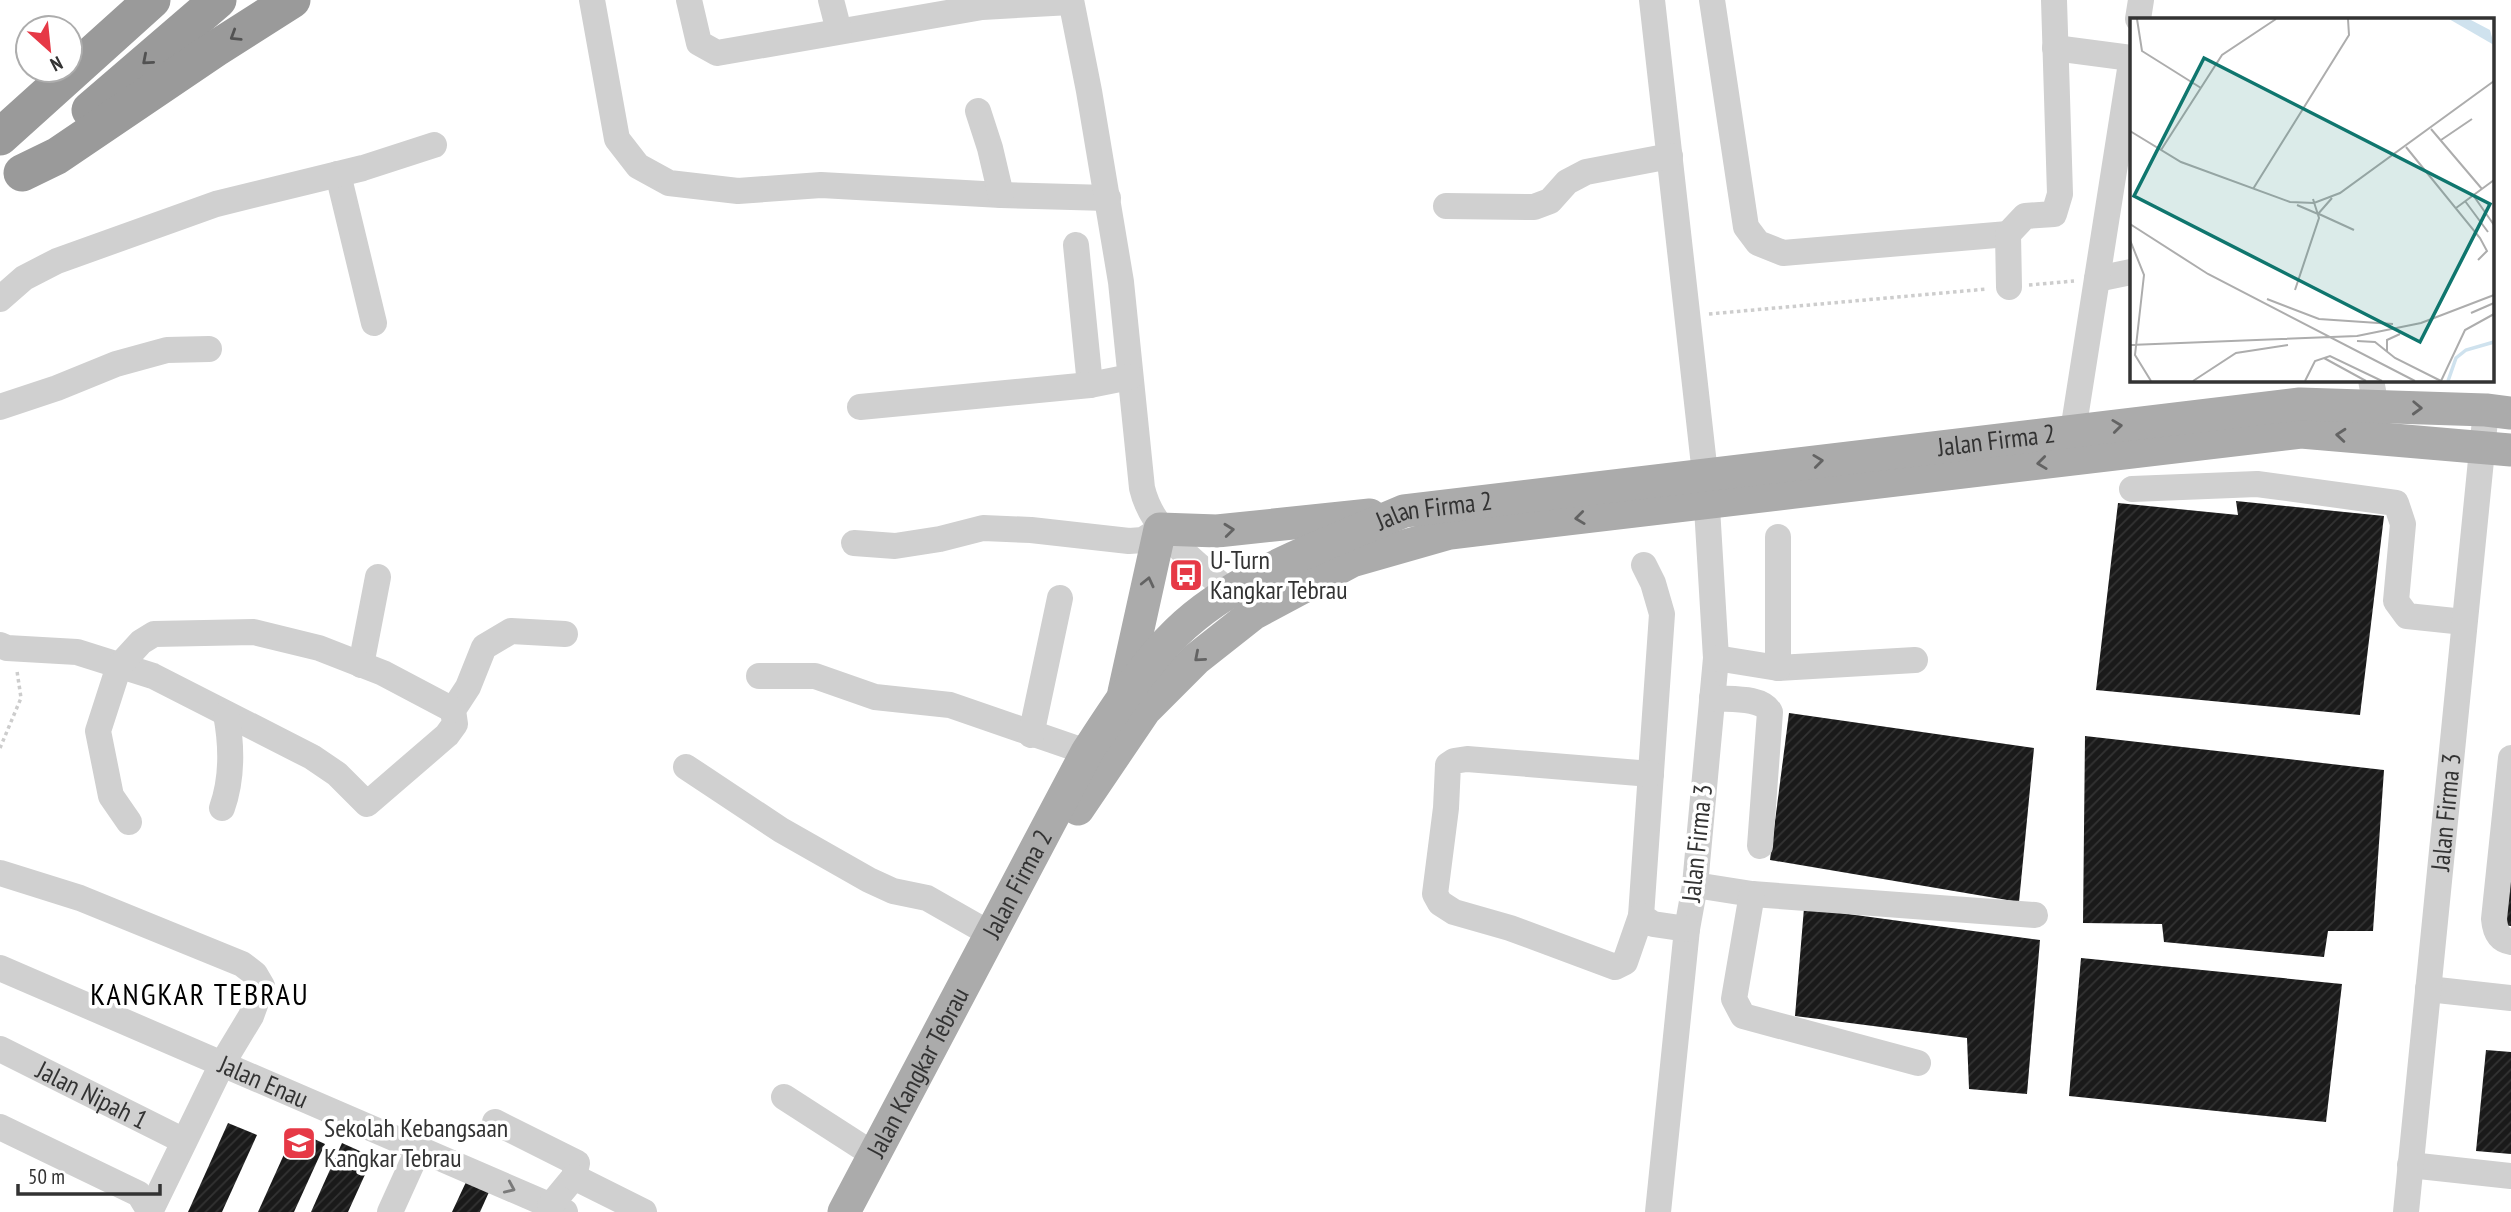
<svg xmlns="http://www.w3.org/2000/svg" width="2511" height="1212" font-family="'PT Sans Narrow',sans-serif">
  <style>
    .building { fill: url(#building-hatch) }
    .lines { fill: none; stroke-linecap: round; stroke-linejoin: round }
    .path { stroke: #cdcdcd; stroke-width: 3.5; stroke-dasharray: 3.5 3.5; stroke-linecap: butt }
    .minor { stroke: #d0d0d0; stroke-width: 26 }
    .major { stroke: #ababab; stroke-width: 33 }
    .highway { stroke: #9a9a9a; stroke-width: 37 }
    .oneway { stroke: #525252 }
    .oneway2 { stroke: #636363 }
    .oneway3 { stroke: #7a7a7a }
    .labels { text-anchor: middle; stroke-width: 7; stroke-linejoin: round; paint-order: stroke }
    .street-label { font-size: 26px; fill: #333; stroke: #fff }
    .poi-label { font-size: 26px; fill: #333; stroke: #fff; text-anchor: start }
    .quarter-label { font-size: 30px; letter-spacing: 2px; fill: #000; stroke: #fff }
    .inset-river { fill: none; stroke: #cfe2ee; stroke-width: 3.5 }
    .inset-road { fill: none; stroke: #adadad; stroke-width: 2 }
    .view { fill: #0f766e; fill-opacity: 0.15; stroke: #0f766e; stroke-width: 3.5 }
    .inset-edge { fill: none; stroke: #333; stroke-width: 3.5 }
  </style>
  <defs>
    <pattern id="building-hatch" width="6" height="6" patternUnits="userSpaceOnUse" patternTransform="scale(1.75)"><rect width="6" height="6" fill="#1a1a1a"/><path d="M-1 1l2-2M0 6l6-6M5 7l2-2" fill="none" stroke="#333"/></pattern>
  </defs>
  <rect width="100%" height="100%" fill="#fff"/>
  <g class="building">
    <path d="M2236 501 2384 516 2360 715 2096 690 2118 503 2238 515Z"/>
    <path d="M1789 713 2034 748 2019 902 1770 860Z"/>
    <path d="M2085 736 2384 770 2373 931H2328L2324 957 2164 942 2162 924 2083 923Z"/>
    <path d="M2511 851V926L2500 925Z"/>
    <path d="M1804 908 2040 940 2027 1094 1969 1089 1967 1038 1795 1016Z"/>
    <path d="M2081 958 2342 984 2326 1122 2069 1096Z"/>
    <path d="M2486 1050 2511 1052V1154L2476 1151Z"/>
    <path d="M228 1123 257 1135 222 1212H188Z"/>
    <path d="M295 1130 325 1144 294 1212H258Z"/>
    <path d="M342 1143 373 1157 348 1212H311Z"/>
    <path d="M466 1182 489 1192 480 1212H452Z"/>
  </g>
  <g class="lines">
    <g class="path">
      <path d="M2029 285 2074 281"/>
      <path d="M1709 314 1987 289"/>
      <path d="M0 748 21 698 17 671"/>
    </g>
    <g class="minor">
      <path d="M592 0 617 139 638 166 669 183 738 191 821 185 1001 195 1108 198"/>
      <path d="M689 0 699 43 717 53 982 7 1071 2"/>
      <path d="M831 0 839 31"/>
      <path d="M1071 0 1089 91 1121 282 1142 488C1154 539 1206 568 1241 603"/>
      <path d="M1652 0 1705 474 1716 658 1695 885 1687 929 1658 1212"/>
      <path d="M1712 0 1746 227 1758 243 1783 253 2008 234"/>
      <path d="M2138 19 2141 0"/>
      <path d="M2055 48 2131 58"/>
      <path d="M978 111 990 148 1001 195"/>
      <path d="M338 174 374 323"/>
      <path d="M1446 206 1534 207 1550 201 1567 182 1586 172 1670 156"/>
      <path d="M1076 245 1090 385"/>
      <path d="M2097 279 2131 272"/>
      <path d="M2009 287 2008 234 2025 216 2054 214 2060 194 2054 0"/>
      <path d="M0 299 24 278 57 261 216 204 363 168 434 145"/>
      <path d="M2371 380 2376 407"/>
      <path d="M0 407 57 388 116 364 167 350 209 349"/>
      <path d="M860 407 1090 385 1130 377"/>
      <path d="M2073 431 2131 63"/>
      <path d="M2132 489 2257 484 2396 503 2403 524 2396 601 2407 616 2464 622"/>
      <path d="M854 543 895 546 940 539 983 528 1031 530 1129 541 1143 540 1160 529"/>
      <path d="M1644 565 1653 583 1662 614 1641 916 1653 924 1687 929"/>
      <path d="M0 645 7 648 77 652 153 676 312 757 337 774 367 804 447 735 455 724 453 710 468 687 484 647 511 631 565 634"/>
      <path d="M1716 658 1778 668 1915 660"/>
      <path d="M361 665 378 577"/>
      <path d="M1778 668V537"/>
      <path d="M759 676H815L875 697 950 705 1104 758"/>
      <path d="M1712 698C1729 700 1761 696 1770 712L1760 846"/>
      <path d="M1031 735 1060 598"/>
      <path d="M2511 758 2494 919C2495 931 2499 940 2511 942"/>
      <path d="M686 767 781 830 869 880 893 891 927 898 992 935"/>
      <path d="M222 808C233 777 232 746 226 714"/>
      <path d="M129 822 111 796 98 731 119 666 141 642 154 634 254 632 319 648 383 673 453 710"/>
      <path d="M0 873 80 898 242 964 255 974 262 986 251 1016 222 1064 150 1212"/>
      <path d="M1695 885 1752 894 2035 915"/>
      <path d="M1752 894 1734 999 1743 1016 1918 1063"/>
      <path d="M1641 916 1625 962 1615 967 1510 928 1454 912 1440 903 1435 894 1446 808 1448 765 1454 761 1467 759 1651 774"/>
      <path id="s1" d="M0 968 565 1212"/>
      <path d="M2428 989 2511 998"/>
      <path id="s2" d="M0 1049 184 1141"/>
      <path d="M784 1097 874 1155"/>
      <path d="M495 1122 577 1163 574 1177 550 1206"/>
      <path d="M0 1127 139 1194 150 1212"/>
      <path d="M2410 1165 2511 1176"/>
      <path d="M574 1177 644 1212"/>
      <path d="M390 1212 419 1148"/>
      <path id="s3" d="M2406 1212 2486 410"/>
    </g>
    <g class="major">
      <path d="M1124 692 1160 529 1217 531 1370 515"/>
      <path d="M1078 809 1145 710 1196 659 1253 614 1352 561 1450 533 2301 432 2511 450"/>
      <path id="s4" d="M844 1212 1087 752C1114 711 1142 666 1177 632 1235 575 1330 543 1404 511L2300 404 2486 410 2511 413"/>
    </g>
    <g class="highway">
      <path d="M90 110 218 0"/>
      <path d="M0 137 152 0"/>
      <path d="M22 173 57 156 215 49 292 0"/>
    </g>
  </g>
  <defs><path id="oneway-chevron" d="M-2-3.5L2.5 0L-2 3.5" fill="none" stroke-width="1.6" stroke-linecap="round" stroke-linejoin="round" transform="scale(1.75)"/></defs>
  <g class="oneway">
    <use href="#oneway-chevron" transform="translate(235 36) rotate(148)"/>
    <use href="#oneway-chevron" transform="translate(147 60) rotate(139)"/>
  </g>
  <g class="oneway2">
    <use href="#oneway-chevron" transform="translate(2417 408) rotate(2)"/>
    <use href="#oneway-chevron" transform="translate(2117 426) rotate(-7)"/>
    <use href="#oneway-chevron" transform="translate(2341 435) rotate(-175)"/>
    <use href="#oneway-chevron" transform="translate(1818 461) rotate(-7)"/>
    <use href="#oneway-chevron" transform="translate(2042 463) rotate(173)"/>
    <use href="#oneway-chevron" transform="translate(1580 518) rotate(173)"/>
    <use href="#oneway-chevron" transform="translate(1229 530) rotate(-6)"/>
    <use href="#oneway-chevron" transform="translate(1148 582) rotate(-77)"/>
    <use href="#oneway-chevron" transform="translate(1199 657) rotate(139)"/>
  </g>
  <use class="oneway3" href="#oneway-chevron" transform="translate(510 1188) rotate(24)"/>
  <defs>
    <g id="bus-square" transform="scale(1.75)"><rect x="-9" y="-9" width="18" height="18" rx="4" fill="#e63946" stroke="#fff"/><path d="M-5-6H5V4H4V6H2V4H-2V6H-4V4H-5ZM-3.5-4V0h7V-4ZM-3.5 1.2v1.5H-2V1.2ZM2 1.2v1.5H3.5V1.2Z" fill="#fff"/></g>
    <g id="school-square" transform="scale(1.75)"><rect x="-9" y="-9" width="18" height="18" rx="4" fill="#e63946" stroke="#fff"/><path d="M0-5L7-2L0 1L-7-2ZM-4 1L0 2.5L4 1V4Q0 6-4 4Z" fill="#fff"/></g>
  </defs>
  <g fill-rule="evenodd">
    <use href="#bus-square" x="1186" y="575"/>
    <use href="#school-square" x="299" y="1143"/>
  </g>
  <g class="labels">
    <g class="street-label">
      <text dy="9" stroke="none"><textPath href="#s4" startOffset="1526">Jalan Firma 2</textPath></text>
      <text dy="9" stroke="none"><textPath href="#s4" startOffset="959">Jalan Firma 2</textPath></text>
      <text dy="9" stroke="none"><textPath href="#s3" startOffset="402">Jalan Firma 3</textPath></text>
      <text transform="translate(1697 843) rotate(-84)" y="9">Jalan Firma 3</text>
      <text dy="9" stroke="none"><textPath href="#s4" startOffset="371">Jalan Firma 2</textPath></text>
      <text dy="9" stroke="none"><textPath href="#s4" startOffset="158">Jalan Kangkar Tebrau</textPath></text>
      <text dy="9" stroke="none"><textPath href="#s1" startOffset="287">Jalan Enau</textPath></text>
      <text dy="9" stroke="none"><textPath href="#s2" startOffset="103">Jalan Nipah 1</textPath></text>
    </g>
    <g class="poi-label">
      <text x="1210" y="569">U-Turn<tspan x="1210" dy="30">Kangkar Tebrau</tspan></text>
      <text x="324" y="1137">Sekolah Kebangsaan<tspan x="324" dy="30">Kangkar Tebrau</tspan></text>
    </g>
    <g class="quarter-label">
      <text x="200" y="1005">KANGKAR TEBRAU</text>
    </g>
  </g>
  <g transform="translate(2130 18)">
    <rect width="364" height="364" fill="#fff"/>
    <path d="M319 1H339L360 12 364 27Z" fill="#cfe2ee"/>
    <path class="inset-river" d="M318 363 326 340 336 332 364 324"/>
    <path class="inset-road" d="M7 1 12 33 71 70M301 111 352 171M0 113 51 144 160 184 184 185 210 175 364 63M311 122 342 101M276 129 350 220 357 233 348 242M31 132 92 37 146 1M123 171 219 17 218 1M343 177 364 207M335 183 358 214M167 187 188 196 202 180M326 190 364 162M189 196 224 212M0 206 78 256 285 363M0 222 14 257 5 337 21 363M165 272 189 200 183 181M137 281 189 301 263 306M341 295 364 285M227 323 245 324 265 340 311 363M0 327 227 318 291 305 364 277M257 333V322L270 316M194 340 236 363M63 363 106 335 158 327M175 363 185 343 200 338 252 363M311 363 335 312 364 296"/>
    <path class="view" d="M74 40 360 186 290 324 4 178Z"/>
    <rect width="364" height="364" class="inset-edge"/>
  </g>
  <g transform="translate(49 49) rotate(153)"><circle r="33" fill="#ffffff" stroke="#adadad" stroke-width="2"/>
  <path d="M0-5L12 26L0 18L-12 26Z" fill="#e63946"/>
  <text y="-10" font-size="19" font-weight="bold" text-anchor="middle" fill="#333333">N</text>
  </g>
  <path d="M18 1184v10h142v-10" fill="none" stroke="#333333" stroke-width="3.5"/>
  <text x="28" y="1184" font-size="21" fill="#333333" stroke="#ffffff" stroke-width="5" paint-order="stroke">50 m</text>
</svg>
